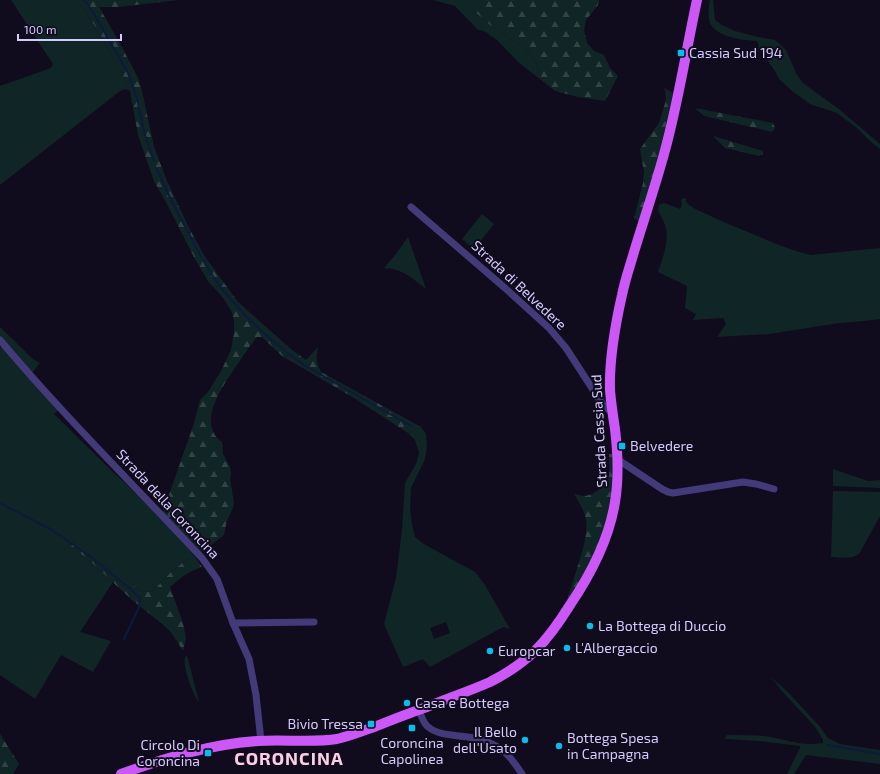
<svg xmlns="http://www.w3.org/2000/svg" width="880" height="774" font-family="'Exo 2',sans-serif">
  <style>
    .green { fill: #102526; fill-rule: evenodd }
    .forest { fill: url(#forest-firs) }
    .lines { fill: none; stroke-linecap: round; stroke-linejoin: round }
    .stream { stroke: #0d1a3b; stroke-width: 2 }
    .minor { stroke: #433a79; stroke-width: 7 }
    .primary { stroke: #cb58f6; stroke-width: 10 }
    .poi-dot { fill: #0cbbe7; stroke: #110c1d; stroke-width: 1.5 }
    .labels { text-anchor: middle; stroke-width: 4; stroke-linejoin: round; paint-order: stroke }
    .poi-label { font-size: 14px; fill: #d5cbfc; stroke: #110c1d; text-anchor: start }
    .street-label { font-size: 14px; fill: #d5cbfc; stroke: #110c1d }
    .district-label { font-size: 18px; font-weight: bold; letter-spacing: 1px; fill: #fccde6; stroke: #110c1d }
  </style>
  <defs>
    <pattern id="forest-firs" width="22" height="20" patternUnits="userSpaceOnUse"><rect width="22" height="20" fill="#102526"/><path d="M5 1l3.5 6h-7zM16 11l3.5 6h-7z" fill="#324346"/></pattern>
  </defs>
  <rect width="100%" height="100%" fill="#110c1d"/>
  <g class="green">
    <path d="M11 0H70L82 6 98 31 122 73 130 91 125 89 120 91 0 185V86L51 68 53 64 13 3Z"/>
    <path d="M433 0H467L472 8 490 25 526 49 536 62 541 77 555 91 518 62 497 40 484 31 478 30 455 6Z"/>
    <path d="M710 0H713L715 20 722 25 735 31 758 37 775 40 786 50 797 75 803 83 840 110 880 144V149L870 141 857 128 837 113 810 104 792 91 779 79 775 71 765 57 757 49 759 46 757 41C743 40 720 38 711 25 707 18 709 7 710 0Z"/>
    <path d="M686 198V202L688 204 695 209 726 223 779 245 799 252 811 255 880 248V319L864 321 839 323 769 334 717 337 726 324 723 318 693 320 696 314 685 308 687 286 658 272C663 257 670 240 665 225 663 219 660 215 658 210L659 205 664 203 680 209 682 204 681 199Z"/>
    <path d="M482 214 494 224 474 249 462 239Z"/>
    <path d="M408 237 426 289C416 281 406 272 393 269 390 268 387 269 384 268L396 254Z"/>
    <path d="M0 327 33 359 40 363 32 373 0 336Z"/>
    <path d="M2 346 58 410 54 414 115 474 141 498 177 534 196 558 186 560 171 572 153 591 142 592 74 540 72 547 87 558 113 582 80 632 111 641 93 672 61 655 35 699 0 675V348Z"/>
    <path d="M421 427 426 434 427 447 425 459 411 488 410 507 412 524 415 537 422 543 475 572 485 585 510 629 503 627 430 667 423 659 403 667 384 624 396 578 402 530 405 483 416 464 419 453 418 449 415 440 408 433ZM446 622 450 633 434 639 430 628Z"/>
    <path d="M833 469 868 481 880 480V488L833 486Z"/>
    <path d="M833 491 880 492V516L859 554C851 560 840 557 831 557Z"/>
    <path d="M187 655 199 702C193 696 182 665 185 657 186 656 187 656 187 655Z"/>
    <path d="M771 677 789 693 820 727 828 738 840 744 880 750V764L806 755 794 774H787L800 748V746L759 741 726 739 725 738 727 735C739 735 752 735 764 736 785 739 802 747 823 743V740L816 728 781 690Z"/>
  </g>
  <g class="forest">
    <path d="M70 0H178L119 7H99L123 49 138 78 142 91 154 147 167 181 189 228 205 257 238 302 292 350 306 360 318 347C316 358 316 362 321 372L421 427 408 433 354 398 282 356 262 337H257C249 346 243 356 237 365 224 384 195 423 222 442L223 454 230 467 231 473 230 479 234 503 233 508 227 521 225 529 224 535 202 552 163 512 194 423 200 400 208 392 221 371 231 350 234 332V321L232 312 224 299 208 281 195 259 167 204 154 181 138 135 130 91 122 73 98 31 82 6Z"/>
    <path d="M467 0H599L598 5 586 20 584 30 587 43 594 51 604 55 610 68 618 76 605 101 578 97 555 91 541 77 536 62 526 49 490 25 471 8Z"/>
    <path d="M662 87 673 93 659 156 639 221 634 219 643 183 644 172 640 149 659 123 666 100 665 90Z"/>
    <path d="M695 108 773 123 775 128 772 132 704 116Z"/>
    <path d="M713 136 763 151V154L759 156 725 148Z"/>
    <path d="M609 454H612C613 471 613 489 610 506 603 543 583 576 564 607 570 592 574 578 579 562 583 549 588 533 586 519 584 510 579 502 574 494 579 495 584 497 589 495 597 493 607 484 609 476 610 469 609 461 609 454Z"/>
    <path d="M75 540 142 592 153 591 171 572 186 560 196 558 202 567C189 571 180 578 170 587L183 623 186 638 183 651 171 632 160 622 132 600 87 558 71 547Z"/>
    <path d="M0 734 19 764 13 774H0Z"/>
  </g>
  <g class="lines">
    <g class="stream">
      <path d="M83 0 87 3 94 14 128 73 137 98 144 132 154 161"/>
      <path d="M157 169C166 190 176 210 187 230 197 249 206 268 219 285 243 316 273 343 304 365L411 426"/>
      <path d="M0 503 52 530 91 557 133 591 140 598 139 607 124 639"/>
      <path d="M827 745 880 754"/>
    </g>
    <g class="minor">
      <path d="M411 207 505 288 549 328 566 348 601 402 612 413"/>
      <path d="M0 340C64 416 135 486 202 558L217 579 233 623 249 659 256 695 261 741"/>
      <path d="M617 459 662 489 668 492 673 493 743 482 756 484 774 489"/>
      <path d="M233 623 314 622"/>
      <path d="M419 710C421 716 423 722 427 726 438 736 455 735 468 737 476 738 485 740 492 744 506 750 514 762 522 774"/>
    </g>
    <path class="primary" d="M121 774C165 758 211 744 258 741 283 739 313 743 337 739 350 736 362 731 374 727 392 720 409 713 427 707 448 698 470 691 490 682 529 662 547 642 570 605 591 574 609 540 615 502 619 478 618 454 615 429 613 416 611 403 610 390 609 358 615 326 622 295 625 280 630 266 634 252 644 219 655 187 664 154 678 104 686 51 697 0"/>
  </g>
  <g class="poi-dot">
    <rect x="677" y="49" width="8" height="8" rx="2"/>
    <rect x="618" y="442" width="8" height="8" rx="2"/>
    <circle cx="590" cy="626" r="4"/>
    <circle cx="567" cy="648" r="4"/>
    <circle cx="490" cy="651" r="4"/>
    <circle cx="407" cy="703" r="4"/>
    <rect x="367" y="720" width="8" height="8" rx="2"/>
    <rect x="408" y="724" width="8" height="8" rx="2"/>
    <circle cx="525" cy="740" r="4"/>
    <circle cx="559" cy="746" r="4"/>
    <rect x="204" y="749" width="8" height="8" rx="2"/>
  </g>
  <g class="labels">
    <g class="poi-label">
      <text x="689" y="58">Cassia Sud 194</text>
      <text x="630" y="451">Belvedere</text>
      <text x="598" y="631">La Bottega di Duccio</text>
      <text x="575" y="653">L'Albergaccio</text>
      <text x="498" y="656">Europcar</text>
      <text x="415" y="708">Casa e Bottega</text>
      <text x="363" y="729" text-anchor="end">Bivio Tressa</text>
      <text x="517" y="737" text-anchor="end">Il Bello<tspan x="517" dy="16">dell'Usato</tspan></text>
      <text x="567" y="743">Bottega Spesa<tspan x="567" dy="16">in Campagna</tspan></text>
      <text x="412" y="748" text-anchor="middle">Coroncina<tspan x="412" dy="16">Capolinea</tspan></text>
      <text x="200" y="750" text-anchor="end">Circolo Di<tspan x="200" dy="16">Coroncina</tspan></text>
    </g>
    <g class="street-label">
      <text transform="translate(519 285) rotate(43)" y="5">Strada di Belvedere</text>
      <text transform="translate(599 431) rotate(-93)" y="5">Strada Cassia Sud</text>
      <text transform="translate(168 504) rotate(47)" y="5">Strada della Coroncina</text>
    </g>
    <g class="district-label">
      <text x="289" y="765">CORONCINA</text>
    </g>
  </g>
  <path d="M18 34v6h103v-6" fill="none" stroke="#d5cbfc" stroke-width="2"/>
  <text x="24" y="34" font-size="12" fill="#d5cbfc" stroke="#110c1d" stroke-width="3" paint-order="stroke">100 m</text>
</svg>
